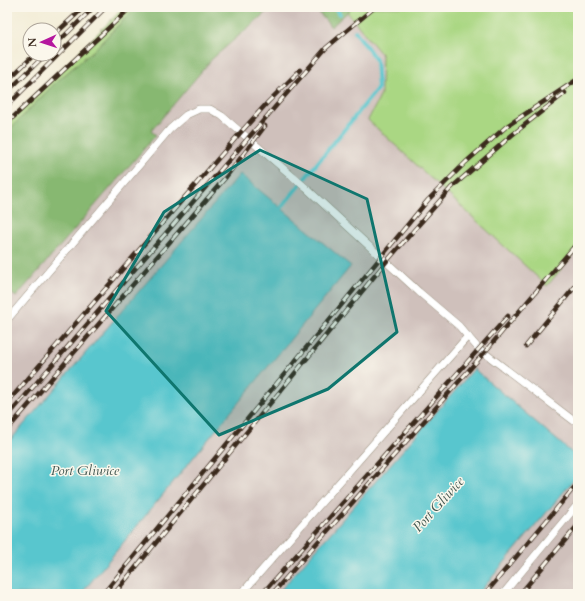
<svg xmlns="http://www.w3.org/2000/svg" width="585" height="601" font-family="Cardo,serif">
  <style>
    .industrial { fill: #cfc0bb }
    .green { fill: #aad783; stroke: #728050 }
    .forest { fill: #87b871; stroke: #617148 }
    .water { fill: #59c6ce; stroke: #4a7876 }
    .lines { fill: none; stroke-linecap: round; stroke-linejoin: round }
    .stream { stroke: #59c6ce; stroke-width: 4 }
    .lane-casing { stroke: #978c7a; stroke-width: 8 }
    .lane { stroke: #fff; stroke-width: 7 }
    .rail-casing { stroke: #3b2a1e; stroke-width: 4.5 }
    .rail { stroke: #fbf7ec; stroke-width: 3; stroke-dasharray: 9; stroke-linecap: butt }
    .marked { fill: #0f766e; fill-opacity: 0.2; stroke: #0f766e; stroke-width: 3; stroke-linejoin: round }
    .labels { text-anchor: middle; stroke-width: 3; stroke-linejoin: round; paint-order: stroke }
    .water-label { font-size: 14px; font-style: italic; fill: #445953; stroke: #fbf7ec }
  </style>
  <rect width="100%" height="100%" fill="#fbf7ec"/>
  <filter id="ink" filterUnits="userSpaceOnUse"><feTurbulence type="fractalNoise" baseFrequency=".025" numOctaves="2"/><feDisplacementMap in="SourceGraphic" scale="8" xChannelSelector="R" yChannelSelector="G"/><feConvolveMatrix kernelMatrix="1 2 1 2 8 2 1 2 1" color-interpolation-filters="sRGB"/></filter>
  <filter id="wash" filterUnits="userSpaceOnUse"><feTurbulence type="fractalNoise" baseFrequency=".012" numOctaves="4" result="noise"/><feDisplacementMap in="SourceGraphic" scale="16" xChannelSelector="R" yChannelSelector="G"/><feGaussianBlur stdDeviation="0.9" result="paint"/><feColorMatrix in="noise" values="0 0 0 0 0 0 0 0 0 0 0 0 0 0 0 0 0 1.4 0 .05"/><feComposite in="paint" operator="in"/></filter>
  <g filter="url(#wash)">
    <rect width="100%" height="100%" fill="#f3edd7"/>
    <path class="industrial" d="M272 7H314L331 26 347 12 382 55 381 95 547 286 578 249V594H7V290L16 297 156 136 151 131 212 59Z"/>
    <g class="green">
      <path d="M124 7H136L93 51 55 83 7 132V124Z"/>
      <path d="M353 7H578V249L547 286 368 120 381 95 382 55 347 12Z"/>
    </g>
    <g class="forest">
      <path d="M136 7H272L212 59 151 131 156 135 16 297 7 290V132L55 83 93 51Z"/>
      <path d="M314 7H353L331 27Z"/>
    </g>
    <g class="water">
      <path d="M240 174 351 266 81 594H7V444Z"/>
      <path d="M474 369 578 458V475L478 594H277Z"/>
    </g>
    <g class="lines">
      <g class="stream">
        <path d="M334 7 340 14"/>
        <path d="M280 214 281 208 378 88 376 60 355 31"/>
      </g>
    </g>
  </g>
  <g filter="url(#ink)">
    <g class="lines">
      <g class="lane-casing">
        <g id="lane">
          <path d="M7 320 170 129 186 115 199 109H210L222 116 306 188 419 292 459 326 478 348 578 424"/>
          <path d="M241 594 468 336"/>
          <path d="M503 594 578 504"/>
        </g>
      </g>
      <use href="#lane" class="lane"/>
      <g class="rail-casing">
        <g id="rail">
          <path d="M54 35 84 7"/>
          <path d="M54 46 94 7"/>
          <path d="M7 81 35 54"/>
          <path d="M7 92 46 54"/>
          <path d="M7 106 106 7"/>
          <path d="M7 123 131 7"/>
          <path d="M526 346 578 283"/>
          <path d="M7 403 241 132 268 102 300 70"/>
          <path d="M7 417 326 48 375 7"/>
          <path d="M7 430 226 177 265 126"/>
          <path d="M103 594 428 200 466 162 507 126 578 79"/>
          <path d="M114 594 386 262 451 188 512 135 565 93"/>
          <path d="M262 594 508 316"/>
          <path d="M272 594 484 353 578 242"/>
          <path d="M485 594 578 483"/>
          <path d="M520 594 578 525"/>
        </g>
      </g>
      <use href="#rail" class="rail"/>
    </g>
  </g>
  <path class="marked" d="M260 150 367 199 397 332 328 389 219 435 106 311 164 212Z"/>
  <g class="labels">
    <g class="water-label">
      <text x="85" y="475">Port Gliwice</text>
      <text transform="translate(438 504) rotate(-48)" y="5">Port Gliwice</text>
    </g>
  </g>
  <rect width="585" height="601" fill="none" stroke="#fbf7ec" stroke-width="24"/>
  <g transform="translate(42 42) rotate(267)"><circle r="19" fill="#fbf7ec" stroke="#aea59a"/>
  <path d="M0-3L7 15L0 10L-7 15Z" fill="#b5179e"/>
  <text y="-6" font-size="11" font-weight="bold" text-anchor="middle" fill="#3b2a1e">N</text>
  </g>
</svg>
